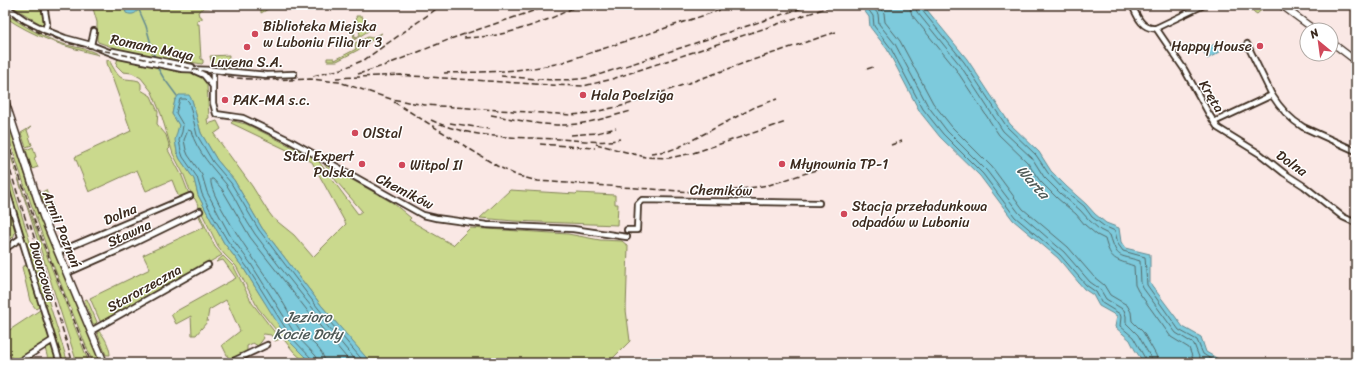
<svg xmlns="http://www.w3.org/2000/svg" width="1361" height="368" font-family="Sriracha,sans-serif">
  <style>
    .green { fill: #cad98d; stroke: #828256 }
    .water { fill: #7dcadc; stroke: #638a90 }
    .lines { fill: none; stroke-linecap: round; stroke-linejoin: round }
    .shore { stroke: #556a6a; stroke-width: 1 }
    .stream { stroke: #638a90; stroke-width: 1.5 }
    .minor-casing { stroke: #3b2a1e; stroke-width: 8 }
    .tertiary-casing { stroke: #3b2a1e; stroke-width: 8 }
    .secondary-casing { stroke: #3b2a1e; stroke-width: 9 }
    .minor { stroke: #fff; stroke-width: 4.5 }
    .tertiary { stroke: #fff; stroke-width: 5.5 }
    .secondary { stroke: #fff; stroke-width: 6 }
    .rail { stroke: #3b2a1e; stroke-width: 1.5; stroke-dasharray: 6 3; stroke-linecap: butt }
    .poi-dot { fill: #d1495b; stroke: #fff; stroke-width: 1.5 }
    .labels { text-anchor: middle; stroke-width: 3; stroke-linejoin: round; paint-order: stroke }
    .poi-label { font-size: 14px; fill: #3b2a1e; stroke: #fff; text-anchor: start }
    .street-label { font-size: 14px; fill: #3b2a1e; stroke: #fff }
    .water-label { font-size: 15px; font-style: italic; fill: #4f5a57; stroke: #fff }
  </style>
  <rect width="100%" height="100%" fill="#fae8e5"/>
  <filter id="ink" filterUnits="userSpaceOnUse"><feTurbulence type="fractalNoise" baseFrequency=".025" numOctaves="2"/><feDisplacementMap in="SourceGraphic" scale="8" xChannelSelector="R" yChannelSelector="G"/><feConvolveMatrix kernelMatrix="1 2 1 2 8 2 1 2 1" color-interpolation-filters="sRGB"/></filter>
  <g filter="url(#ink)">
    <g class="green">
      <path d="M10 5H41L46 23 42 25Z"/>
      <path d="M92 5H124L125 10H139L140 5H223V7L203 8 198 12 199 16 202 17V19L197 20V24H199L201 59 203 60V63L202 64C168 58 130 55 98 42L97 40V22Z"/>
      <path d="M227 5H270V8L261 13V10L254 6 228 7Z"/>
      <path d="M1243 5H1267L1257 14Z"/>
      <path d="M5 13C22 25 41 36 60 43 74 48 86 47 99 55 65 47 34 37 5 17Z"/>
      <path d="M356 16H362L368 31 354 40 353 29H354L355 38 360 35Z"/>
      <path d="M382 33 358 50 337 61H327V58H334L335 60 356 49 355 43 368 37 372 38Z"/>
      <path d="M229 55 228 67 212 65 210 56Z"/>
      <path d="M118 58 181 72 196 73 203 76 207 85 209 118 207 119 208 124 217 121 221 129 214 134 252 186 267 210 273 218 294 235 313 257 346 224 312 162 231 123 233 121 246 124 317 159 358 214 362 211 337 182 324 164 393 203 411 218 409 220 453 245 470 228 568 234 600 240 622 241 628 246 626 310 630 341 608 363H371L369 362 321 305 262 228 234 180 217 160 201 133 192 100H175L172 114 179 125 176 146 177 152 180 159 194 179 198 195 211 220 224 243 244 269 264 301 311 363H306L294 352 258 308 236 266 224 254 218 246 195 199 192 196 184 175 173 154 161 114 152 92 141 78 132 73 123 72 116 65Z"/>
      <path d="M107 60 111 61V64C114 68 117 76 122 78 126 80 134 79 139 81L141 84V90L151 96 158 112 157 124 166 135 170 148 168 150 182 176 189 194 179 198 172 180 146 191 137 170 89 192 75 157 131 131 107 63Z"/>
      <path d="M5 111 28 184 42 222 101 363H93L52 262 24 184 5 126Z"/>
      <path d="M31 127 27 130 32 145 26 147 21 133Z"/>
      <path d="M7 144 30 213 89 363H77Z"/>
      <path d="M33 147 36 157 34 158 38 167 32 169 26 150Z"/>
      <path d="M5 162 68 363H62L5 176Z"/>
      <path d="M46 190 53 207 47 210 40 193Z"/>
      <path d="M510 190 576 194 577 193 615 195V204H618L617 225 514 221 480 218Z"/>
      <path d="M5 198 15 231 14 236 10 240 5 222Z"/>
      <path d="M199 213 215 247 222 255 105 321 102 322 100 321 90 298 150 269 143 255 204 227 198 214Z"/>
      <path d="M223 256 234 267 252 303 280 339 275 341 271 335 264 334 262 335 264 338 258 346 253 343 247 346V351L245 354 230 361 222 345 240 331 226 300 209 310 207 322 196 335H192L191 316 176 324 171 314 236 278 223 260 216 262Z"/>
      <path d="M26 265 40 303 39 307 36 309 30 301 22 267Z"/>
      <path d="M87 299 97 322 95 324H93L84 300Z"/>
      <path d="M40 310 42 311 49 335V339L14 362 5 347V333Z"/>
      <path d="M98 331C104 334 110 348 110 355H106L97 332Z"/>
      <path d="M49 346 52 347 57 363H49L45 348Z"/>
    </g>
    <g class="water">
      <path d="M124 5H140V6C138 13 133 16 126 13Z"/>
      <path d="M860 5H923L967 59 1010 124 1039 152 1051 171 1067 187 1086 204 1095 214 1106 223 1119 228 1121 242 1125 248 1150 254V283L1183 327 1201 337 1206 352 1225 363H1144L1135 350 1130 340 1115 327 1117 316 1099 306 1093 295 1084 289 1058 258 1013 220 980 176 940 137 920 112 887 49 870 27 869 17Z"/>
      <path d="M1216 44 1220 52 1207 59 1203 50 1204 48Z"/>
      <path d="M179 95H189L192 100 201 133 217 160 234 180 262 228 321 305 371 363H311L288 340 244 269 224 243 211 220 198 195 194 179 180 159 177 152 175 140 179 125 172 114 175 100Z"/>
    </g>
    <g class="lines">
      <g class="shore">
        <path d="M865 5 873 16 874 26 890 47 923 109 943 134 983 174 1015 217 1060 255 1086 285 1096 292 1102 303 1120 314 1121 317 1120 326 1133 337 1146 360 1147 363"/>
        <path d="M871 5 878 14 879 24 895 44 928 106 947 131 987 171 1019 213 1064 252 1090 282 1100 289 1106 299 1124 310 1126 316V323L1138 335 1151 358 1152 363"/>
        <path d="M879 5 884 13 885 22 900 41 933 103 952 127 992 167 1023 209 1068 247 1094 277 1104 285 1110 295 1127 305 1131 312 1132 321 1143 332 1156 355 1158 363"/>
        <path d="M909 5 912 15 955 68 999 135 1027 162 1040 181 1057 198 1076 214 1085 225 1097 235 1105 239C1111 261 1115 259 1134 266L1135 285 1138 291 1171 337 1189 348 1193 359 1196 363"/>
        <path d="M915 5 917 12 960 65 1003 131 1032 158 1044 177 1061 194 1080 210 1089 220 1100 230 1110 235C1118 260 1118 254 1140 261L1141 283 1143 288 1176 333 1194 344 1199 357 1207 363"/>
        <path d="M920 5 921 9 964 62 1007 127 1036 155 1048 173 1064 190 1084 206 1092 217 1104 226 1115 231 1118 244 1123 251 1145 257 1147 285 1179 330 1197 340 1203 354 1217 363"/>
        <path d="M314 363 312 359 291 337 247 267 227 240 214 218 202 194 197 177 183 157 181 151 179 140 182 132 183 125 176 113 180 99H186L189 102 197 135 213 162 231 183 259 230 318 308 365 363"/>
        <path d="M319 363 316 356 295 334 251 264 231 237 219 215 207 192 202 175 188 155 186 150 184 140 188 130 191 131C197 152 213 168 226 184 237 200 244 219 255 234 288 279 323 321 358 363"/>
        <path d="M325 363C324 348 308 341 300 330 291 318 284 303 276 291 264 273 207 196 211 179H213L222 189 250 237 310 314 351 363"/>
      </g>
      <g class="stream">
        <path d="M139 10 146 26 155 59"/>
        <path d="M156 65 163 77 177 96"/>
      </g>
      <g class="minor-casing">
        <g id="minor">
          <path d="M44 5 47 23 45 30"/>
          <path d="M1132 5C1137 16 1142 30 1156 28L1204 5"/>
          <path d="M5 6 25 20 45 30 65 38 91 45 119 56 182 69 213 70 267 75 294 74"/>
          <path d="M1156 28 1184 69 1209 114 1218 128 1260 154 1284 173 1304 186 1343 217 1356 223"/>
          <path d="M1247 44 1272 95"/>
          <path d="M91 45 94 31"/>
          <path d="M113 51 192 67"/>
          <path d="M213 70V103L216 114 243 118 289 140 423 215 436 218 487 225 573 229 627 237"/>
          <path d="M195 71 204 75 212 85"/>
          <path d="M1214 122 1272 95C1280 108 1290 119 1303 127L1356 151"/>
          <path d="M5 185 60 363"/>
          <path d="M627 230H637L638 204 642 200 819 203"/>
          <path d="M5 249 21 238"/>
          <path d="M58 252 190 196"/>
          <path d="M67 273 124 248 200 211"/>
          <path d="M91 331 208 265"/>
          <path d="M17 363 53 340"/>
          <path d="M229 363 267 345"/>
        </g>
      </g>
      <g class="tertiary-casing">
        <g id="tertiary">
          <path d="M1281 5 1315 30"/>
          <path d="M1331 42 1356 61"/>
        </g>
      </g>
      <g class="secondary-casing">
        <path id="secondary" d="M5 101 43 216 104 363"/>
      </g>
      <use href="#minor" class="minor"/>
      <use href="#tertiary" class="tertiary"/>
      <use href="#secondary" class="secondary"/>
      <g class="rail">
        <path d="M5 12 19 21 40 33 71 44 237 78 265 80 293 79"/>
        <path d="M464 38C476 37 489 37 501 34 528 28 555 18 578 5"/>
        <path d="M867 69 873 67"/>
        <path d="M444 73C483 72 522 72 560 63L735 5"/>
        <path d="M358 74 386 65 453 38 551 5"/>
        <path d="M397 75 549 85 583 86 609 80 829 7"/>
        <path d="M313 76 342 69 364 60 442 5"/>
        <path d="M501 76C531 78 562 83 592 77L811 5"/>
        <path d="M336 78 402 75"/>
        <path d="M289 80 310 79 339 82 391 99 425 105 572 115 590 113 626 105 717 73 747 62 836 32"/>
        <path d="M394 102 497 166 518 176 538 181 693 192H722L769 185 841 162"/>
        <path d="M491 115C514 119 538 125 561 125 585 125 608 117 631 111"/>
        <path d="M431 120C471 139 516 137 559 139 579 140 601 144 620 139"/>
        <path d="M450 123 489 129"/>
        <path d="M5 133 35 222 91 363"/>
        <path d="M571 135 597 133 616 128"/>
        <path d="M540 144 595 148"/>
        <path d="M596 144 645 157 669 158 693 153 786 122"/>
        <path d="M891 145 902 141"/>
        <path d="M651 153 668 151 679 147 755 107 777 99"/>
        <path d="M5 154 29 230"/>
        <path d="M30 224 73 363"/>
      </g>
    </g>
  </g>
  <g class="poi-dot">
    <circle cx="255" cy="34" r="4"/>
    <circle cx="1260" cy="46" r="4"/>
    <circle cx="247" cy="47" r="4"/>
    <circle cx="583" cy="95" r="4"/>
    <circle cx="225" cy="100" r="4"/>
    <circle cx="355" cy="133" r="4"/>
    <circle cx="362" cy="164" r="4"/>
    <circle cx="782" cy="164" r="4"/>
    <circle cx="402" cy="165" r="4"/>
    <circle cx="844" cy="214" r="4"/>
  </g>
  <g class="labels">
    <g class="poi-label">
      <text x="263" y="31">Biblioteka Miejska<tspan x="263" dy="16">w Luboniu Filia nr 3</tspan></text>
      <text x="1252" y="51" text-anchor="end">Happy House</text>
      <text x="247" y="67" text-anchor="middle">Luvena S.A.</text>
      <text x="591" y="100">Hala Poelziga</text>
      <text x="233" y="105">PAK-MA s.c.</text>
      <text x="363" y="138">OlStal</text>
      <text x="354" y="161" text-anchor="end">Stal Expert<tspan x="354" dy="16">Polska</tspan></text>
      <text x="790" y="169">Młynownia TP-1</text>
      <text x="410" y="170">Witpol II</text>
      <text x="852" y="211">Stacja przeładunkowa<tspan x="852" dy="16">odpadów w Luboniu</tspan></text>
    </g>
    <g class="street-label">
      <text transform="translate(152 47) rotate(12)" y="5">Romana Maya</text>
      <text transform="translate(1212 96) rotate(59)" y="5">Kręta</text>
      <text transform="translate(1292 163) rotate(35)" y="5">Dolna</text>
      <text transform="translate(721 190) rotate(1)" y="5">Chemików</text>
      <text transform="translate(405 191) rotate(27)" y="5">Chemików</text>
      <text transform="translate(120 214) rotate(-23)" y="5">Dolna</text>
      <text transform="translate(62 229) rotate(68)" y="5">Armii Poznań</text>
      <text transform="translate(129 233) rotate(-25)" y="5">Stawna</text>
      <text transform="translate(43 271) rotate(73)" y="5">Dworcowa</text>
      <text transform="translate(144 288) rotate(-29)" y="5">Starorzeczna</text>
    </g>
    <g class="water-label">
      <text transform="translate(1033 182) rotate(48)" y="5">Warta</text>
      <text x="308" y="322">Jezioro<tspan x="308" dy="17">Kocie Doły</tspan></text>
    </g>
  </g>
  <rect width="1361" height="368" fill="none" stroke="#fff" stroke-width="20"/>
  <rect x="10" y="10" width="1341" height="348" fill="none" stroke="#3b2a1e" stroke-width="1.5" filter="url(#ink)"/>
  <g transform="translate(1319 42) rotate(331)"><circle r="19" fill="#ffffff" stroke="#b1aaa5"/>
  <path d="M0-3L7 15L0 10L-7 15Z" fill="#d1495b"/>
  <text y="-6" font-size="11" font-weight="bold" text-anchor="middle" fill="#3b2a1e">N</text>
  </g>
</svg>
